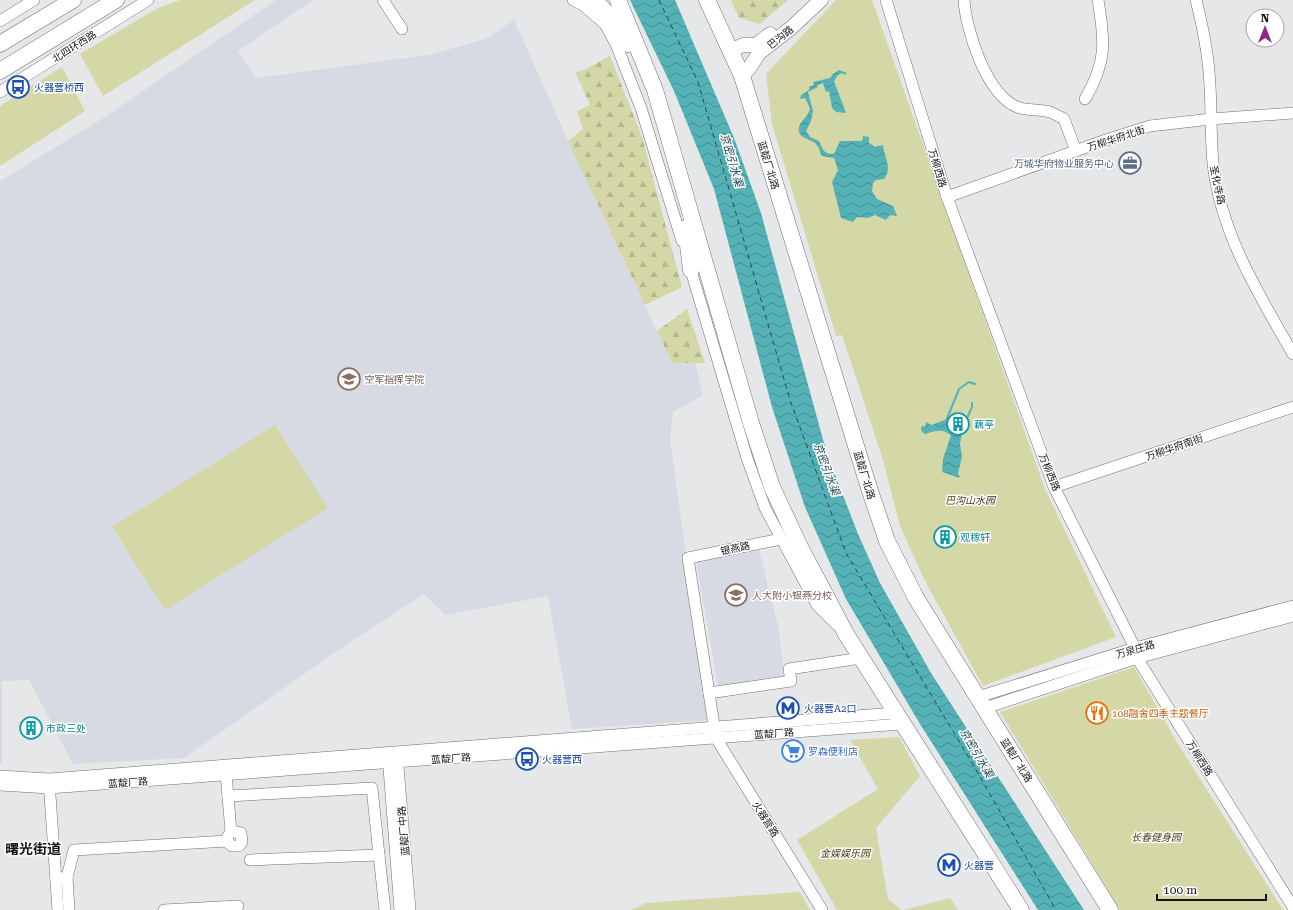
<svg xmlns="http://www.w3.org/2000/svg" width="1293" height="910" font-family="'Roboto Serif','Noto Sans SC',serif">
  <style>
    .built { fill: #d8dae3 }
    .forest { fill: url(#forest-firs) }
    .park { fill: #d4d8a7 }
    .water { fill: url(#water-waves) }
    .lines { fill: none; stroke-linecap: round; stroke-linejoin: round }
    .stream { stroke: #54b2b7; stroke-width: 2 }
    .ferry { stroke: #204b4e; stroke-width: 1; stroke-dasharray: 5 4; stroke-linecap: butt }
    .minor-casing { stroke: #707072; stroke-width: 12 }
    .major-casing { stroke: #707072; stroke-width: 15 }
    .highway-casing { stroke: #707072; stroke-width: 17 }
    .minor { stroke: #fff; stroke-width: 11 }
    .major { stroke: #fff; stroke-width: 14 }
    .highway { stroke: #fff; stroke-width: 16 }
    .labels { text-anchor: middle; stroke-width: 3; stroke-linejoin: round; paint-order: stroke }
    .street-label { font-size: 10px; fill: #151515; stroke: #fff }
    .transit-label { font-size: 10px; fill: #164399; stroke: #fff; text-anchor: start }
    .service-label { font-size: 10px; fill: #4e5e75; stroke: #fff; text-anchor: end }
    .education-label { font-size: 10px; fill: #785e54; stroke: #fff; text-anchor: start }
    .culture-label { font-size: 10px; fill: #0d838f; stroke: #fff; text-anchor: start }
    .park-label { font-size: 10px; font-style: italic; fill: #3b3d07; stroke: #fff }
    .food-label { font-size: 10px; fill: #c56008; stroke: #fff; text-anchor: start }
    .shop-label { font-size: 10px; fill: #366cbe; stroke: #fff; text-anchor: start }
    .water-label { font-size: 11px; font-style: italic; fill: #204b4e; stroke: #fff }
    .district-label { font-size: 14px; font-weight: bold; fill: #151515; stroke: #fff }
  </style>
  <defs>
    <pattern id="forest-firs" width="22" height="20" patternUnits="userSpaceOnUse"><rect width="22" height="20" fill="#d4d8a7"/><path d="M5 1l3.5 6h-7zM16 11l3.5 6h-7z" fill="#b5b88f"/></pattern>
    <pattern id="water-waves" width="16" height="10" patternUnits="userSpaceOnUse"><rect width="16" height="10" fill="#54b2b7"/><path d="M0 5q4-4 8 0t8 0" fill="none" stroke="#449094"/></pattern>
  </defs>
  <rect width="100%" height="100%" fill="#e6e7e8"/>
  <g class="built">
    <path d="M276 0H313L238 51 256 78 428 55 486 39 514 20 570 145 672 363H695L703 395 673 412 670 439 709 720 572 729 548 596 445 615 424 594 337 651 184 758 73 764 29 680 2 681V764H0V181L105 117Z"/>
    <path d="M759 549 779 631 784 678 718 687 696 559Z"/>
  </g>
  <g class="forest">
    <path d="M731 0H788L760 24 739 18Z"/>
    <path d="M610 56 642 137 682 287 645 305 568 141 583 129 577 111 590 105 575 72 582 71Z"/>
    <path d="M687 309 705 363H672L657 331Z"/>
  </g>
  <g class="park">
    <path d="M180 0H255L103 96 80 54 156 9Z"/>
    <path d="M836 0H872L1045 489 1116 637 983 686 925 581 900 526 883 460 842 335 836 336 772 124 766 74Z"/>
    <path d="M62 67 85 111 0 166V106Z"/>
    <path d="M275 425 328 508 165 610 112 527Z"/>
    <path d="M1134 667 1178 744 1283 910H1120L1000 712Z"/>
    <path d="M899 737 920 776 876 828 888 899 902 910H837L797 840 878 789 850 740Z"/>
    <path d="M800 892 810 910H631L646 903Z"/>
    <path d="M950 898 958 910H903Z"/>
  </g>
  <g class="water">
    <path d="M630 0H675L734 138 761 213 827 454 858 534 880 583 931 673 1084 910H1038L920 724 846 599 805 507 772 407 714 189 674 91Z"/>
    <path d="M839 70 847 73 845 75 842 73 838 75 834 81 846 113 836 112 832 108 829 91 826 92 823 83 817 85 818 87 808 92 813 111 811 121 806 131 810 137 819 141C823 150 824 154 834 154L840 141H862L863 136 869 137V143L875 147 883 145C884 157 893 168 884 179L876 180 873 183 872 191 877 199 893 206 897 216 890 215 886 220 875 215 868 218 857 217 853 222 841 218 832 182 838 170 834 158 822 156C820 153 819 147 816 144 811 139 796 138 799 127 801 120 809 116 810 108L805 98 800 99 801 95 809 90V87L814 85 813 82 830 78 833 74Z"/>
    <path d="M945 420 950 428H963L960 444 962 457 958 473 960 478 942 472 943 459 951 435C942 428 935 431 925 434 922 432 920 430 922 426L925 427 926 422 931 425Z"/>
  </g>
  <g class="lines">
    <g class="stream">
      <path d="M946 421 959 389 969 382 975 384"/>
      <path d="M963 427 972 407V403"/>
    </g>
    <path class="ferry" d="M659 0 698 82 790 400 846 553 975 768 1056 910"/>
    <g class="minor-casing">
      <g id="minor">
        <path d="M383 0 402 29"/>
        <path d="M573 0 583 5 605 24 616 44 641 108 682 241"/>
        <path d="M886 0 947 197 1054 487 1135 648 1137 658 1293 907"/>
        <path d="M964 0C966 30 986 94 1017 107 1027 111 1040 109 1050 112 1055 114 1060 117 1064 119L1076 151"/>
        <path d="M1196 0C1202 24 1207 47 1209 72 1212 102 1210 132 1213 163 1220 232 1259 295 1293 354"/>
        <path d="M0 21 34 0"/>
        <path d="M0 92 148 0"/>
        <path d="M1085 99C1107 62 1105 41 1098 0"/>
        <path d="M947 197 1106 140 1150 126 1211 119 1293 113"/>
        <path d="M689 264 747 458 765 508 817 605 836 624"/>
        <path d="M1054 487 1293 407"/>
        <path d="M781 539 688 558 716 738 822 910"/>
        <path d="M709 693 791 681 789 669 861 658"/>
        <path d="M978 697 1135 648 1293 606"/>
        <path d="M985 708 1137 658 1293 616"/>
        <path d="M388 755 400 910"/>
        <path d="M397 755 410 910"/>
        <path d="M222 768 226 774 231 831 227 838 228 843 232 846H239L242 842 241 833 231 831"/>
        <path d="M0 776 49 779 895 713"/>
        <path d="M49 781 58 910"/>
        <path d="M0 785 49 788 901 724"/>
        <path d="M228 796 372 788 379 855"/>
        <path d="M250 860 379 855 385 910"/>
        <path d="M67 877 69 910"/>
        <path d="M56 879 67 877 74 850 228 841"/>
        <path d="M164 910 238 906"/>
      </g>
    </g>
    <g class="major-casing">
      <g id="major">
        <path d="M730 51 743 45H756L770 34"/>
        <path d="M742 76 750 67 759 53 791 28 821 0"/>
      </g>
    </g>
    <g class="highway-casing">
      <g id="highway">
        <path d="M591 0C607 8 620 29 628 44"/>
        <path d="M618 0 655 90 751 423 772 487 800 547 846 634 1021 910"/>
        <path d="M707 0 742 76 869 488 887 541 916 598 1110 910"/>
        <path d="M0 44 73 0"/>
        <path d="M0 71 116 0"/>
        <path d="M686 228 691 270"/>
      </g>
    </g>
    <use href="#minor" class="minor"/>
    <use href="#major" class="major"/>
    <use href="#highway" class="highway"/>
  </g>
  <defs>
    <g id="bus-ring" transform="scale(1.15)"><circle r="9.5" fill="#fff" stroke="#1a4fb4" stroke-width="1.5"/><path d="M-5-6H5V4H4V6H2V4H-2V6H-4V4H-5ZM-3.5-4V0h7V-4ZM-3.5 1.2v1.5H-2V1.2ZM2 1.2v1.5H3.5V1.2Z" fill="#1a4fb4"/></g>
    <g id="office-ring" transform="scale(1.15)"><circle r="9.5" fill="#fff" stroke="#5c6f8a" stroke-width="1.5"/><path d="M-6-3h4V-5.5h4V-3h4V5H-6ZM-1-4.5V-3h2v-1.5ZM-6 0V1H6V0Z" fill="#5c6f8a"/></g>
    <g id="university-ring" transform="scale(1.15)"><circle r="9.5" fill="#fff" stroke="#8d6e63" stroke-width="1.5"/><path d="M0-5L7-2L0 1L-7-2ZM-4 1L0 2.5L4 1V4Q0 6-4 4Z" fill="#8d6e63"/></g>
    <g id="building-ring" transform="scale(1.15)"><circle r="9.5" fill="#fff" stroke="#0f9aa8" stroke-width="1.5"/><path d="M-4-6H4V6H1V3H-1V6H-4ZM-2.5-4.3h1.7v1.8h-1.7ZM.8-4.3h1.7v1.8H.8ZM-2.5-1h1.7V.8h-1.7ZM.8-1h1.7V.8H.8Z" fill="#0f9aa8"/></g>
    <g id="school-ring" transform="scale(1.15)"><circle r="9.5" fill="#fff" stroke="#8d6e63" stroke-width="1.5"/><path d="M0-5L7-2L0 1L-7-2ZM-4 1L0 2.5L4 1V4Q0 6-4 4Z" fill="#8d6e63"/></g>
    <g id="metro-ring" transform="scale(1.15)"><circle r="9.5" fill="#fff" stroke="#1a4fb4" stroke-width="1.5"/><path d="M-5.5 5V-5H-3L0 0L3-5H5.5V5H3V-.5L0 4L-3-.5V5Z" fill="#1a4fb4"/></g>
    <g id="restaurant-ring" transform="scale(1.15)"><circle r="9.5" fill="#fff" stroke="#e8710a" stroke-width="1.5"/><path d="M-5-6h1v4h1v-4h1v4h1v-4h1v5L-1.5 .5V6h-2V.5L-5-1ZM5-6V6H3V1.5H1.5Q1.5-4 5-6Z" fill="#e8710a"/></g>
    <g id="supermarket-ring" transform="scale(1.15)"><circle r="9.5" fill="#fff" stroke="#3f7fe0" stroke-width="1.5"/><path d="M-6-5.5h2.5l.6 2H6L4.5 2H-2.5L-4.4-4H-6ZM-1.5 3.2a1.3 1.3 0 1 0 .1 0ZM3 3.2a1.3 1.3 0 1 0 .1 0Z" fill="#3f7fe0"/></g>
  </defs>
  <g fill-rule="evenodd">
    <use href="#bus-ring" x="18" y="87"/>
    <use href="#office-ring" x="1130" y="163"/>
    <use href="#university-ring" x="349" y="379"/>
    <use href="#building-ring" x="958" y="424"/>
    <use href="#building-ring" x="945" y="537"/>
    <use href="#school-ring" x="736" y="595"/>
    <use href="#metro-ring" x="788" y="708"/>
    <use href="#restaurant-ring" x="1097" y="713"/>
    <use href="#building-ring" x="31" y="728"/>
    <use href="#supermarket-ring" x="793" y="751"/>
    <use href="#bus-ring" x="527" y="759"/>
    <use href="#metro-ring" x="949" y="865"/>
  </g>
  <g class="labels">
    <g class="street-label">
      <text transform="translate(780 37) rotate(-39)" y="4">巴沟路</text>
      <text transform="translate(74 46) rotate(-32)" y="4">北四环西路</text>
      <text transform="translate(1116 138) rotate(-18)" y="4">万柳华府北街</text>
      <text transform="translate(769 165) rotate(73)" y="4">蓝靛厂北路</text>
      <text transform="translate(938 168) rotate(73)" y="4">万柳西路</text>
      <text transform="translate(1218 185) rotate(78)" y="4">圣化寺路</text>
      <text transform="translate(1174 447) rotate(-19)" y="4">万柳华府南街</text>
      <text transform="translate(1050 472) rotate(68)" y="4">万柳西路</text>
      <text transform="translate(865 475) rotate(73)" y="4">蓝靛厂北路</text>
      <text transform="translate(735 548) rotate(-12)" y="4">银燕路</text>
      <text transform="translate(1135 649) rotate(-16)" y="4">万泉庄路</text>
      <text transform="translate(774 733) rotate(-4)" y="4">蓝靛厂路</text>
      <text transform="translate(451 758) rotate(-4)" y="4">蓝靛厂路</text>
      <text transform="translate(1200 758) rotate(58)" y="4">万柳西路</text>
      <text transform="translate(1017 760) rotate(58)" y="4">蓝靛厂北路</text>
      <text transform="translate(128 782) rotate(-4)" y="4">蓝靛厂路</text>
      <text transform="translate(766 819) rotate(58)" y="4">火器营路</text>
      <text transform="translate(403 831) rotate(-95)" y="4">蓝靛厂中路</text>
    </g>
    <g class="transit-label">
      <text x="34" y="91">火器营桥西</text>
      <text x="804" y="712">火器营A2口</text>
      <text x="542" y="763">火器营西</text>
      <text x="964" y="869">火器营</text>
    </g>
    <g class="service-label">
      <text x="1114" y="167">万城华府物业服务中心</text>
    </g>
    <g class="education-label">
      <text x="364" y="383">空军指挥学院</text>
      <text x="752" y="599">人大附小银燕分校</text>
    </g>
    <g class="culture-label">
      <text x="974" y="428">藕亭</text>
      <text x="960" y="541">观稼轩</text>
      <text x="46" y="732">市政三处</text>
    </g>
    <g class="park-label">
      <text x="970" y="504">巴沟山水园</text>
      <text x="1156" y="841">长春健身园</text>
      <text x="845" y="857">金娱娱乐园</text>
    </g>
    <g class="food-label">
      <text x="1112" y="717">108融舍四季主题餐厅</text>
    </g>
    <g class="shop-label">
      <text x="808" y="755">罗森便利店</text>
    </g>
    <g class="water-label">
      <text transform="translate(732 160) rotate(74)" y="4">京密引水渠</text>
      <text transform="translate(827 469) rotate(70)" y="4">京密引水渠</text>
      <text transform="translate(977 753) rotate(60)" y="4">京密引水渠</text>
    </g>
    <g class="district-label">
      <text x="33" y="854">曙光街道</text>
    </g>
  </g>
  <g transform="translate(1265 28)"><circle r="19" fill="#ffffff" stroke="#a1a1a1"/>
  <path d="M0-3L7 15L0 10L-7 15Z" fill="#962685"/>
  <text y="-6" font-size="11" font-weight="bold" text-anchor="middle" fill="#151515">N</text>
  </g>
  <path d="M1157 894v6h109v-6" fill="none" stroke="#151515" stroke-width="2"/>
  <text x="1163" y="894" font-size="12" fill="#151515" stroke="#ffffff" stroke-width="3" paint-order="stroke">100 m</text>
</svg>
